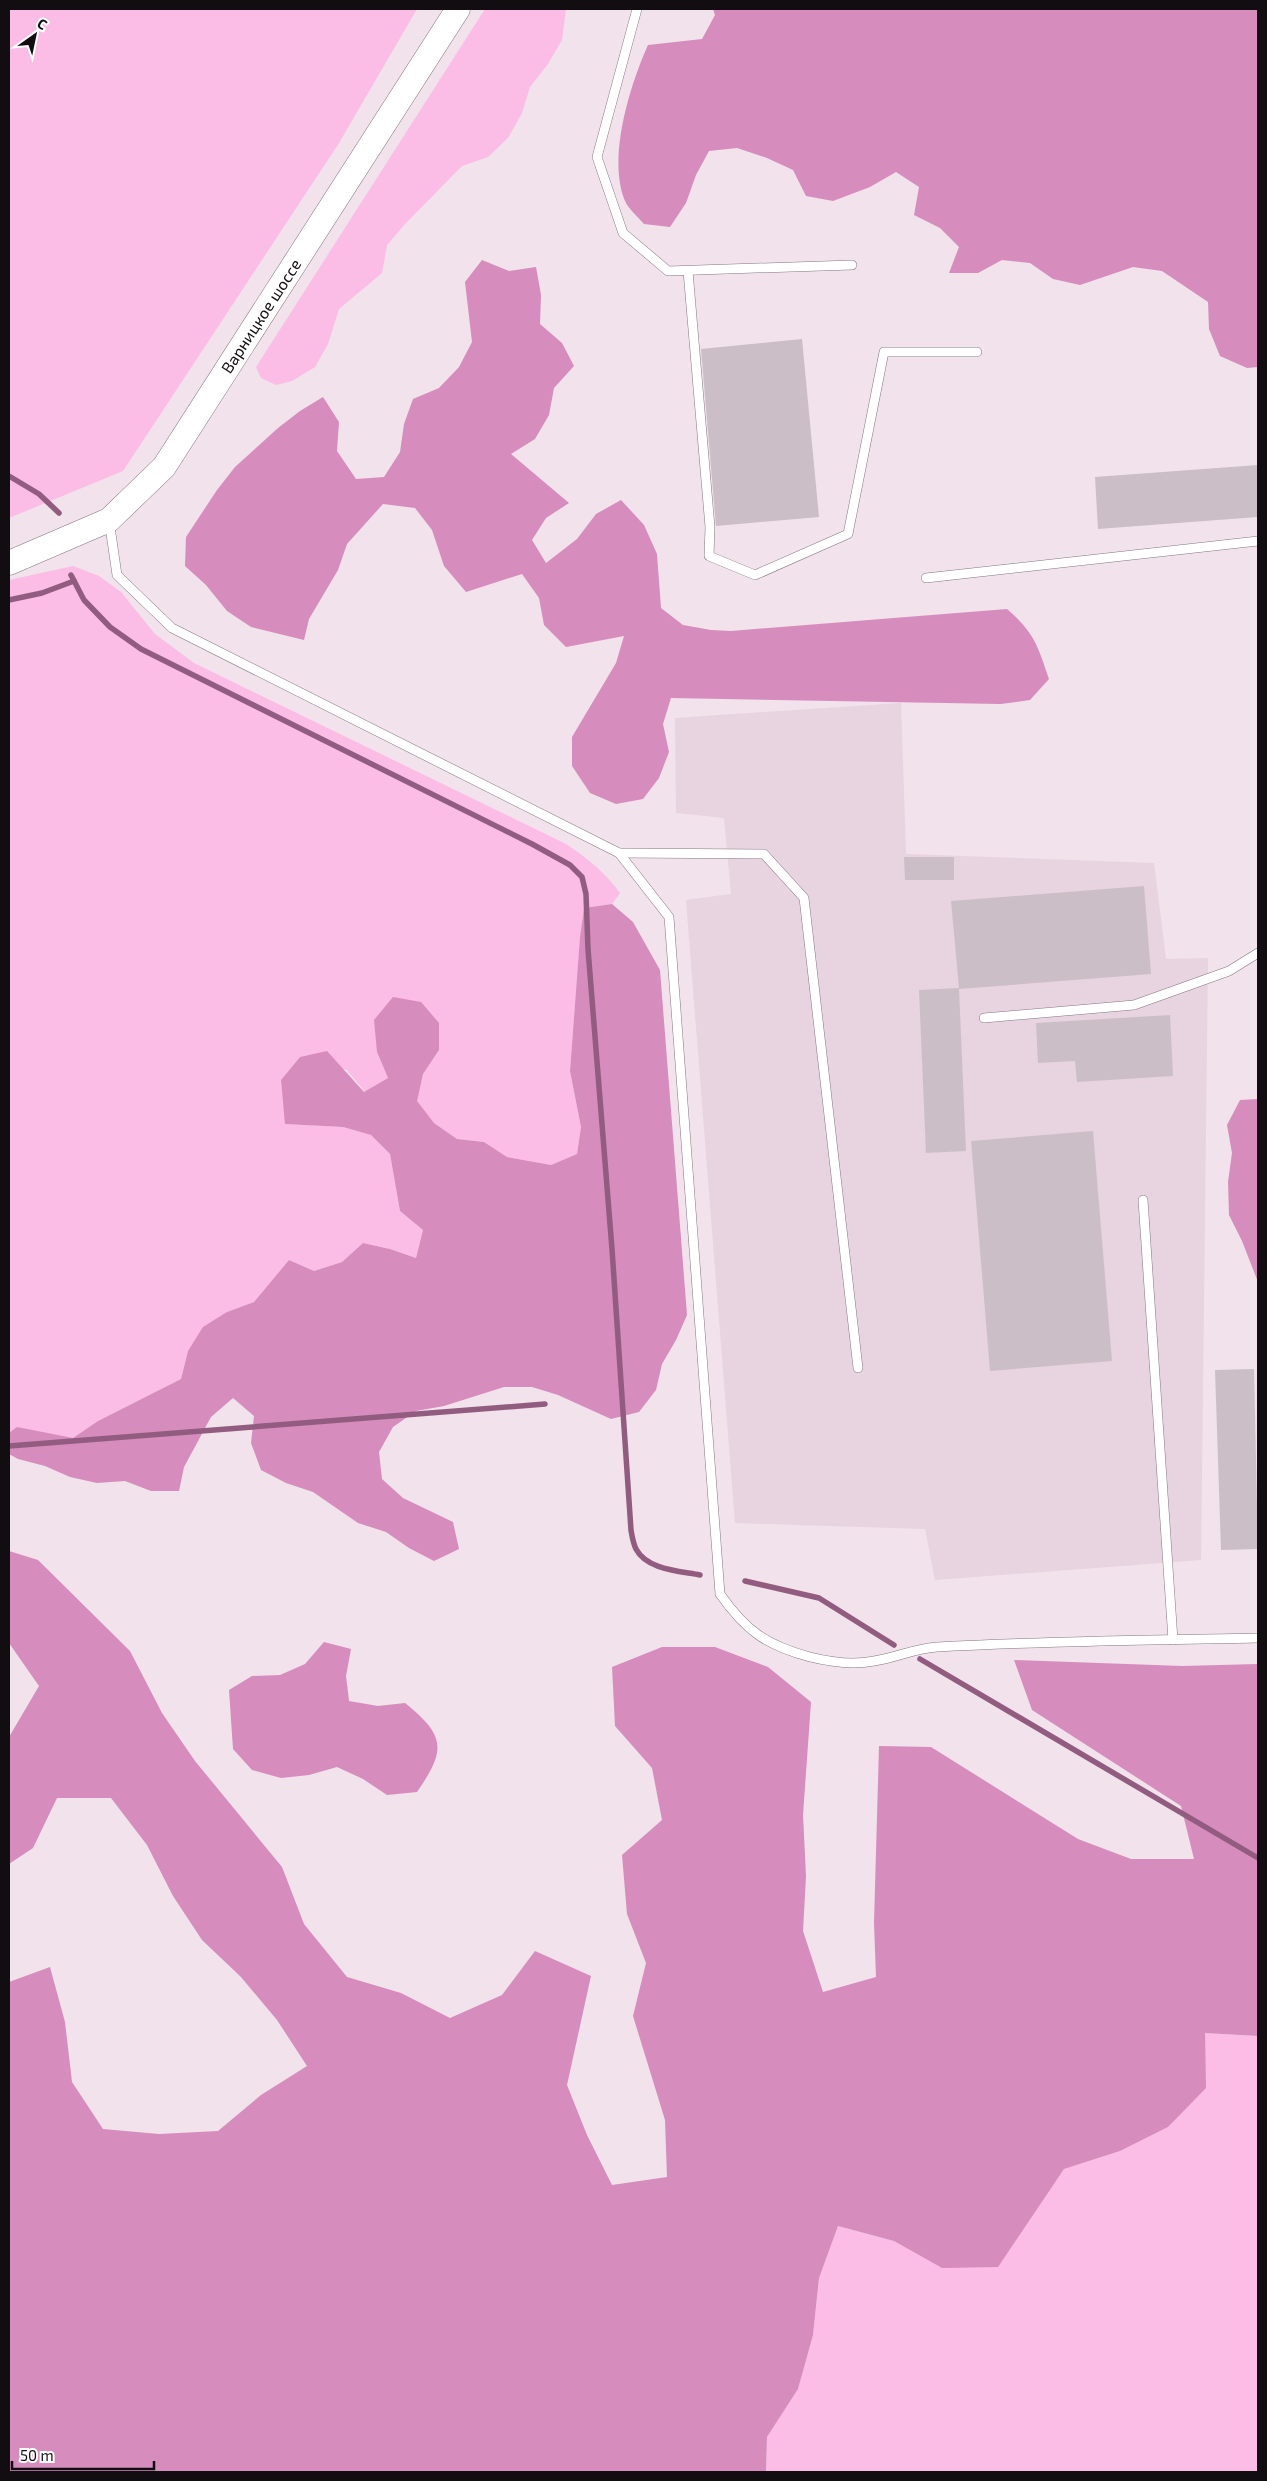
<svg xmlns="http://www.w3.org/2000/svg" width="1267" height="2481" font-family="'Exo 2',sans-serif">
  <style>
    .built { fill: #e8d3e0 }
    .green { fill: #fbbce5 }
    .forest { fill: #d68cbd }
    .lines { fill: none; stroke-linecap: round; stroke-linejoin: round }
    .stream { stroke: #915c7f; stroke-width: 5.5 }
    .building { fill: #ccbec7 }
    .service-casing { stroke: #84777f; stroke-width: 10 }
    .tertiary-casing { stroke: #84777f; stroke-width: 25 }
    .service { stroke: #fff; stroke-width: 9 }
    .tertiary { stroke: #fff; stroke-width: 24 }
    .labels { text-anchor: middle; stroke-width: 4.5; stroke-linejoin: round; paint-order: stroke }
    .street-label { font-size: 16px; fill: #120d10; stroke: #fff }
  </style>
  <rect width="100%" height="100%" fill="#f1e2eb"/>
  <path class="built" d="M901 703 906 854 1154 863 1166 959 1208 958 1201 1560 935 1580 925 1529 735 1523 686 900 731 894 724 818 676 813 675 718Z"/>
  <g class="green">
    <path d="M9 9H417L339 143 123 471 9 518Z"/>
    <path d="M485 9H566L562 40 548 64 530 87 522 113 508 138 488 157 462 166 405 224 387 245 382 273 339 309 328 344 315 367 292 381 276 385 261 378 256 367Z"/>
    <path d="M73 566 99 576 121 592 155 634 194 663 566 844C588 859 605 872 620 893L612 904 584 908 580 937 570 1071 581 1127 577 1154 551 1165 507 1157 484 1142 457 1139 434 1123 416 1102 423 1074 439 1050 377 1052 388 1078 365 1092 347 1070 300 1057 281 1080 286 1124 343 1127 371 1135 390 1154 400 1211 423 1230 416 1258 390 1249 363 1243 342 1262 314 1271 289 1260 254 1302 227 1312 188 1351 181 1379 98 1421 73 1438 45 1434 9 1433V580Z"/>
    <path d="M1205 2033 1258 2036V2472H766L767 2437 798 2389 813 2335 819 2278 838 2226 894 2241 942 2268 1032 2214 1064 2169 1120 2151 1168 2127Z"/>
  </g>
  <g class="forest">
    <path d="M713 9H1258V367L1247 368 1220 356 1209 329 1208 302 1162 271 1133 267 1080 285 1053 279 1030 263 1002 260 978 273H949L959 247 940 228 914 215 919 187 896 172 870 187 833 201 806 196 793 170 767 158 737 148 709 151 696 175 686 203 670 227 644 224C638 217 630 210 626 203 606 161 630 85 648 45L702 39 715 15Z"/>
    <path d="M482 260 509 271 536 267 541 295 540 324 562 343 574 366 554 388 549 415 535 439 511 454 569 503 546 518 532 540 546 563 577 539 596 514 621 500 644 525 657 554 661 608 683 625 711 630 731 631 1007 609C1034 632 1038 646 1049 679L1030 700 1001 704 671 698 663 724 669 752 659 778 643 799 616 804 590 793 572 766V737L616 663 624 636 566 647 544 625 539 598 522 574 466 592 444 566 432 530 415 508 383 504 347 544 338 570 309 619 304 640 251 627 227 611 206 585 185 566 186 537 217 490 235 467 278 428 300 411 323 397 339 422 337 451 356 479 384 477 400 452 404 424 413 399 439 388 459 367 472 342 465 282Z"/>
    <path d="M612 904 633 922 660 970 687 1315 676 1340 662 1364 656 1390 639 1412 611 1419 558 1395 532 1387H504L444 1406 416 1411 393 1427 379 1452 382 1479 403 1498 453 1522 459 1549 434 1561 409 1548 386 1532 358 1523 313 1492 286 1483 261 1470 251 1443 254 1416 233 1398 211 1417 184 1467 179 1491H151L125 1481 97 1483 70 1477 45 1466 18 1459 9 1454V1433L17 1427 73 1438 98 1421 181 1379 188 1351 203 1327 227 1312 254 1302 289 1260 314 1271 342 1262 363 1243 390 1249 416 1258 423 1230 400 1211 390 1154 371 1135 343 1127 285 1124 281 1080 300 1057 327 1051 364 1092 388 1078 377 1052 374 1020 393 997 421 1002 439 1023V1050L423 1074 417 1101 434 1123 457 1139 484 1142 507 1157 551 1165 577 1154 581 1127 570 1071 580 937 584 908Z"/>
    <path d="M1258 1099V1282L1242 1241 1229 1215 1228 1182 1232 1153 1227 1125 1240 1100Z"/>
    <path d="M9 1551 38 1560 130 1651 162 1713 195 1761 282 1867 304 1924 347 1977 401 1993 450 2018 502 1995 535 1951 591 1976 567 2085 587 2135 612 2185 667 2177 665 2120 633 2016 646 1963 627 1914 622 1855 662 1820 652 1768 615 1726 612 1667 662 1647H715L768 1667 811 1702 803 1815 806 1876 803 1931 823 1992 876 1977 874 1923 879 1746 931 1747 1078 1839 1131 1859H1194L1181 1806 1032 1710 1014 1660 1182 1666 1258 1664V2036L1205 2033 1206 2088 1168 2127 1120 2151 1064 2169 998 2267 942 2268 894 2241 838 2226 819 2278 813 2335 798 2389 767 2437 766 2472H9V1982L50 1967 65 2022 72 2082 103 2129 159 2134 218 2131 261 2095 307 2066 277 2020 241 1977 202 1940 173 1896 147 1845 111 1798H57L33 1848 9 1864V1737L39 1686 9 1643Z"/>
    <path d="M324 1642 351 1649 346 1676 349 1701 378 1706 405 1703C446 1736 446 1750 417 1792L387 1795 363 1779 337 1767 309 1775 281 1778 252 1770 233 1749 229 1690 252 1676 280 1675 305 1664Z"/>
  </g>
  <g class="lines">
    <g class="stream">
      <path d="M9 476 39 494 59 513"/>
      <path d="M71 575 84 600 110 627 141 649 532 844 570 865 582 877 586 894 588 949 612 1249 631 1530C632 1536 633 1543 636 1549 647 1570 680 1571 700 1575"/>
      <path d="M9 600 42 593 74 581"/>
      <path d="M9 1446 545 1404"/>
      <path d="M745 1581 819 1598 894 1645"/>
      <path d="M920 1659 1258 1858"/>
    </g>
  </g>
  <g class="building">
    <path d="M802 339 819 517 716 526 701 349Z"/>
    <path d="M1258 465V517L1098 529 1095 477Z"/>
    <path d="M904 857H954V880H905Z"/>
    <path d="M1144 886 1151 974 959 989 966 1151 926 1153 919 990 959 988 951 901Z"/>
    <path d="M1170 1015 1173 1076 1077 1082 1075 1061 1038 1063 1036 1023Z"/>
    <path d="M1093 1131 1112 1361 990 1371 971 1141Z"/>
    <path d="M1254 1369 1258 1549 1221 1550 1215 1370Z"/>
  </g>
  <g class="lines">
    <g class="service-casing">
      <g id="service">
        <path d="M637 9 597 157 623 233 668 271 852 265"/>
        <path d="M688 271 710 527 709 556 755 575 848 534 884 352H977"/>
        <path d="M109 520 117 575 172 628 619 853 669 917 720 1594C746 1631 766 1645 810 1657 830 1662 854 1665 874 1661 895 1658 916 1648 937 1647 1044 1641 1151 1640 1258 1638"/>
        <path d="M926 578 1258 541"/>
        <path d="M619 853 764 854 804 898 858 1368"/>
        <path d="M984 1018 1134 1005 1229 971 1258 953"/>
        <path d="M1143 1200 1173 1640"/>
      </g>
    </g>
    <g class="tertiary-casing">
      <path id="tertiary" d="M9 563 109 520 164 467 458 9"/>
    </g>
    <use href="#service" class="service"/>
    <use href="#tertiary" class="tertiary"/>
  </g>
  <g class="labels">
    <g class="street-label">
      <text transform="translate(261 316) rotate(-57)" y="6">Варницкое шоссе</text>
    </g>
  </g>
  <rect width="1267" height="2481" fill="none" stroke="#120d10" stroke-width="20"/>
  <g transform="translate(35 35) rotate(33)" stroke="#ffffff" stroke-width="4" paint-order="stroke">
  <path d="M0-4L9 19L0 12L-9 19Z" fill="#120d10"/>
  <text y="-8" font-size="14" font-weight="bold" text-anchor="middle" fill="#120d10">С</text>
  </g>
  <path d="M12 2461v8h142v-8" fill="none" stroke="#120d10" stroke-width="2.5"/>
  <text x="20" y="2461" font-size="15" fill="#120d10" stroke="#ffffff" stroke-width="4" paint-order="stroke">50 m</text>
</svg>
